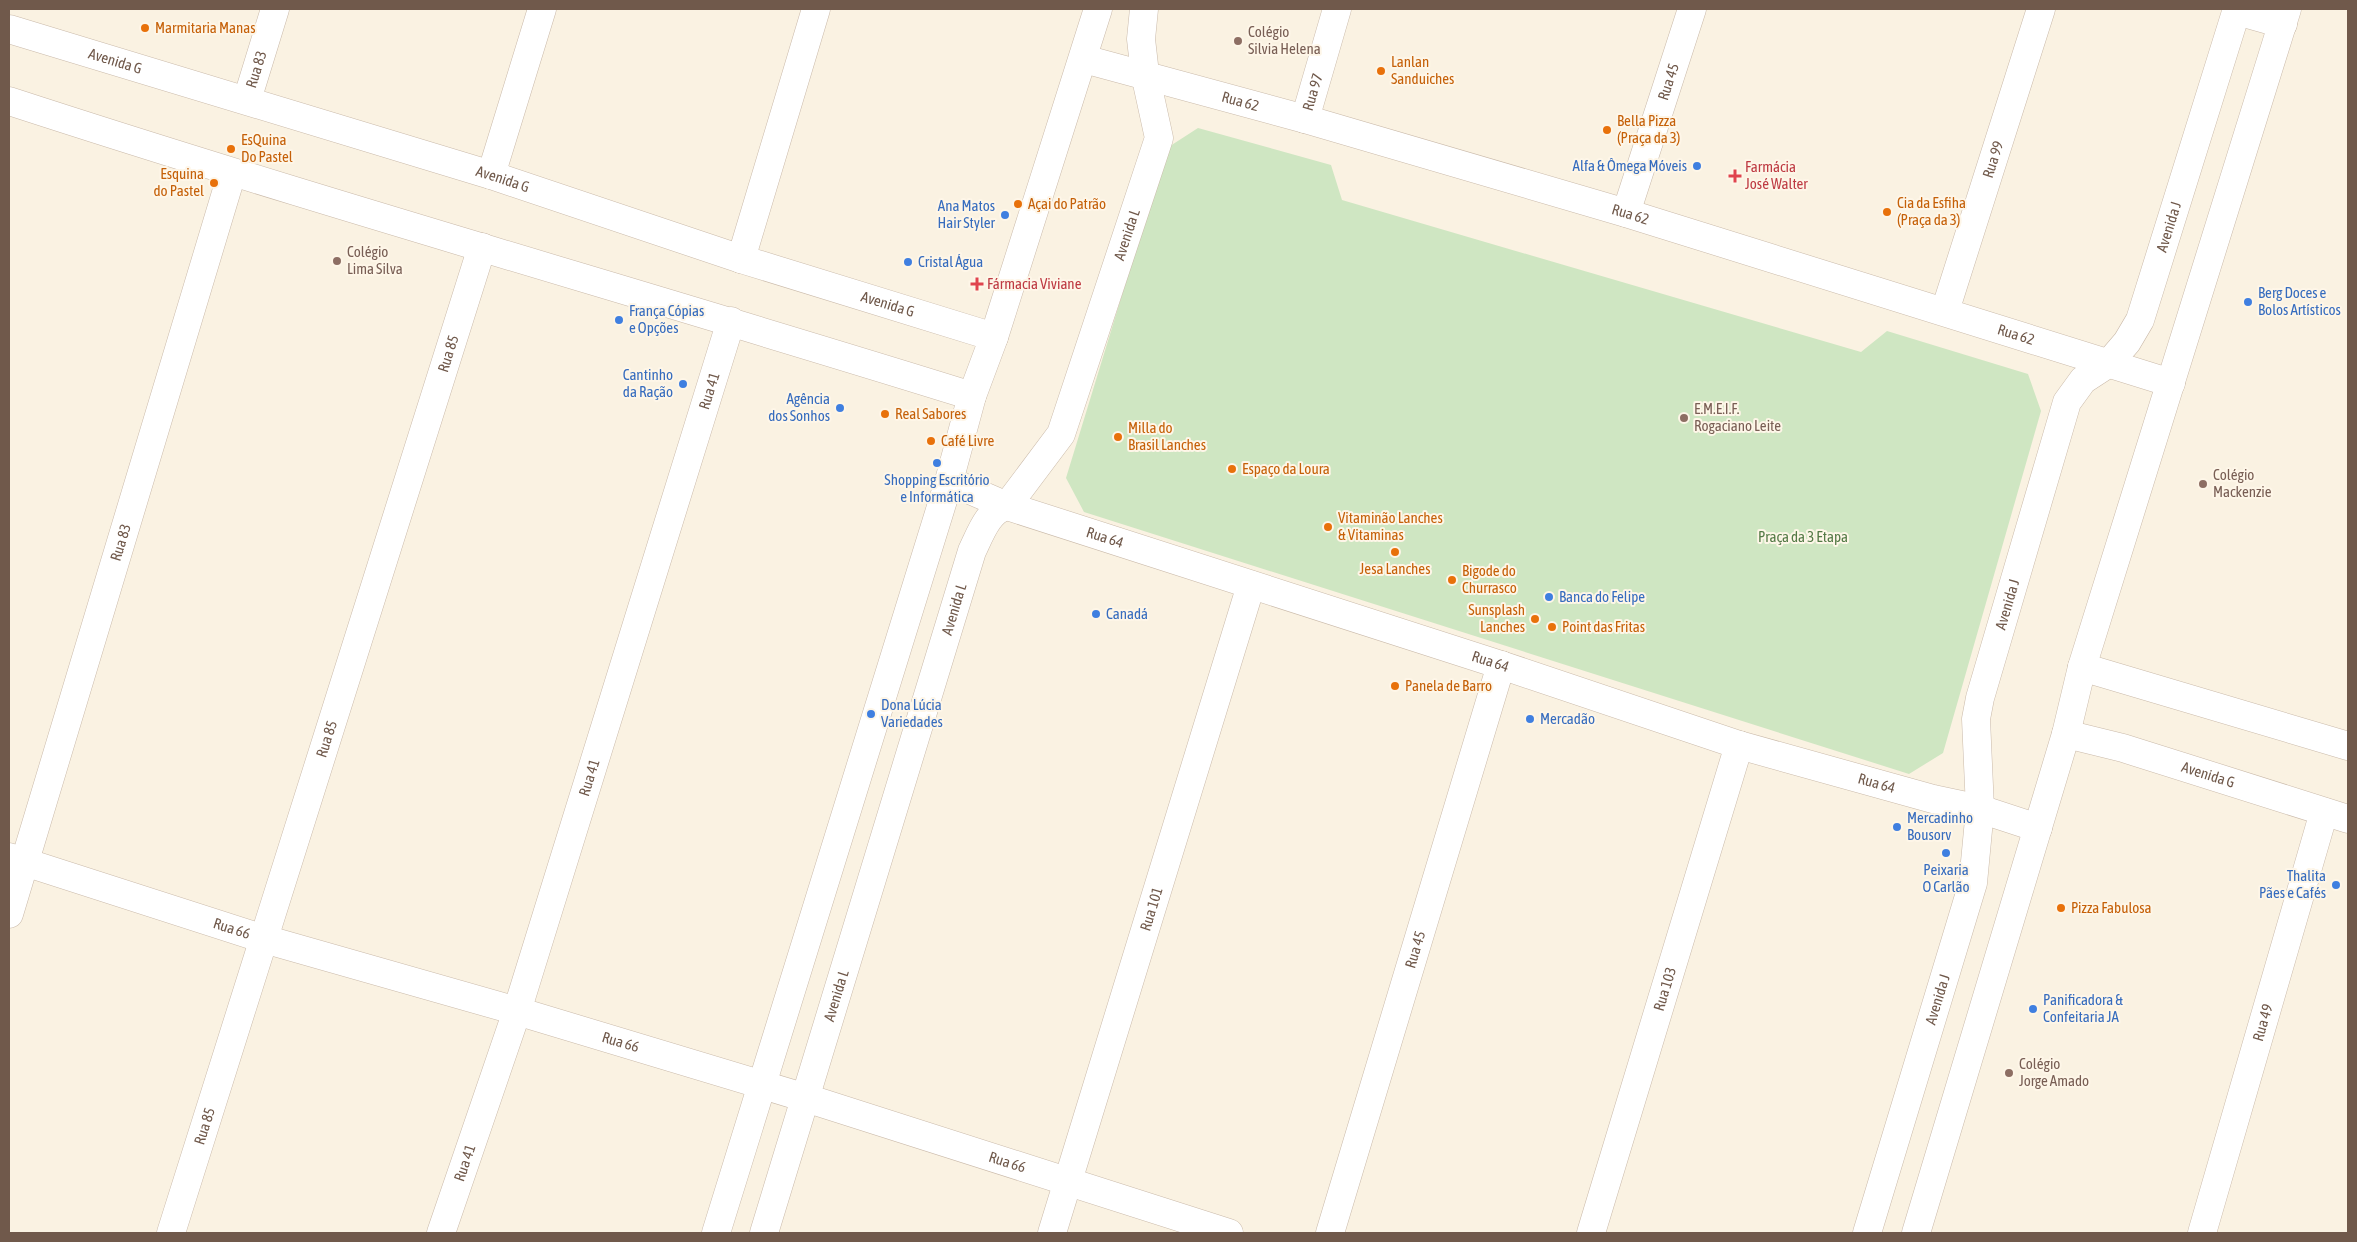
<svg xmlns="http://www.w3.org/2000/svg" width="2357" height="1242" font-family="'Asap Condensed',sans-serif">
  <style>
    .green { fill: #cfe6c2 }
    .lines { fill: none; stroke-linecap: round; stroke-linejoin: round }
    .minor-casing { stroke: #cabaaa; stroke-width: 29 }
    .minor { stroke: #fff; stroke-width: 28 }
    .food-dot { fill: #e8710a; stroke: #fef6e8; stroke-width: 2 }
    .education-dot { fill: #8d6e63; stroke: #fef6e8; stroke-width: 2 }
    .shop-dot { fill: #3f7fe0; stroke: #fef6e8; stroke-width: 2 }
    .health-dot { fill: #e0444e; stroke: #fef6e8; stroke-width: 2 }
    .labels { text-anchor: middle; stroke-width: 4; stroke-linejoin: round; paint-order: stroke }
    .food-label { font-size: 15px; fill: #c56008; stroke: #fef6e8; text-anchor: start }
    .education-label { font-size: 15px; fill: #785e54; stroke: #fef6e8; text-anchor: start }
    .street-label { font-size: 15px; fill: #70594b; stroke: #fef6e8 }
    .shop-label { font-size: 15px; fill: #366cbe; stroke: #fef6e8; text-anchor: start }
    .health-label { font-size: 15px; fill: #be3a42; stroke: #fef6e8; text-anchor: start }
    .park-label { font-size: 15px; fill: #547a46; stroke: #fef6e8 }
  </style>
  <rect width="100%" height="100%" fill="#faf2e2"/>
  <path class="green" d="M1198 128 1331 165 1342 200 1861 352 1887 331 2028 374 2041 411 1943 753 1909 774 1084 512 1066 478 1167 148Z"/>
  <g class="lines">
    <g class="minor-casing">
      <g id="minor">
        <path d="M2237 11 2283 24"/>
        <path id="s1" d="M9 29 491 175 741 259 994 337"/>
        <path id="s2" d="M1084 59 1305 119 1626 213 2171 383"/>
        <path id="s3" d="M247 100 275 9"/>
        <path d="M9 101C328 205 651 296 972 396"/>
        <path id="s4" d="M1305 119 1337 9"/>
        <path d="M491 175 542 9"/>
        <path id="s5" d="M1626 213 1692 9"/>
        <path d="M741 259 816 9"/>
        <path id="s6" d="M1945 311 2041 9"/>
        <path id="s7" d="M949 481 1007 506 1501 665 1739 745 1933 799 1980 809 2038 828"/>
        <path d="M2082 667 2348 746"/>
        <path id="s8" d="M2066 734 2123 748 2348 819"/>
        <path id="s9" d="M9 857 264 939 517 1011 806 1098 1229 1233"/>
        <path id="s10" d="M9 914 232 173"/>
        <path id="s11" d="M171 1233 482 247"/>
        <path id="s12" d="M441 1233 517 1011 731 321"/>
        <path d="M716 1233 949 481 972 396 994 337 1098 9"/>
        <path id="s13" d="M764 1233 972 551C980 535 988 510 1007 506L1061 434 1159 138 1145 74 1141 39 1144 9"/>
        <path id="s14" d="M1052 1233 1251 585"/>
        <path id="s15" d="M1330 1233 1501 665"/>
        <path id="s16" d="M1591 1233 1739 745"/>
        <path id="s17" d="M1867 1233 1973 883 1980 809 1976 719 1980 698 2067 402 2083 380 2109 363 2127 342 2140 320 2237 9"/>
        <path d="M1916 1233 2066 734 2082 667 2287 9"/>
        <path id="s18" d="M2202 1233 2324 812"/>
      </g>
    </g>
    <use href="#minor" class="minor"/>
  </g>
  <g class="food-dot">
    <circle cx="145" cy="28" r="5"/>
    <circle cx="1381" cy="71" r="5"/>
    <circle cx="1607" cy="130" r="5"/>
    <circle cx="231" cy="149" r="5"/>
    <circle cx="214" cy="183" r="5"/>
    <circle cx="1018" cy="204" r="5"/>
    <circle cx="1887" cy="212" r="5"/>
    <circle cx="885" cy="414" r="5"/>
    <circle cx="1118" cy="437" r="5"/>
    <circle cx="931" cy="441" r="5"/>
    <circle cx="1232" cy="469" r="5"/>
    <circle cx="1328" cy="527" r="5"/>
    <circle cx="1395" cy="552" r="5"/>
    <circle cx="1452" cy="580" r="5"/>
    <circle cx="1535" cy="619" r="5"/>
    <circle cx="1552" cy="627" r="5"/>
    <circle cx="1395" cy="686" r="5"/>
    <circle cx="2061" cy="908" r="5"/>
  </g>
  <g class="education-dot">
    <circle cx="1238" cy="41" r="5"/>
    <circle cx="337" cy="261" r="5"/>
    <circle cx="1684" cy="418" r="5"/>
    <circle cx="2203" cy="484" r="5"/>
    <circle cx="2009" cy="1073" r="5"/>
  </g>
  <g class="shop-dot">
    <circle cx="1697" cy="166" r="5"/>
    <circle cx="1005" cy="215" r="5"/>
    <circle cx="908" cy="262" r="5"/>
    <circle cx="2248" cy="302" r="5"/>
    <circle cx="619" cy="320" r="5"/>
    <circle cx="683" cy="384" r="5"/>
    <circle cx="840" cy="408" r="5"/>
    <circle cx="937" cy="463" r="5"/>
    <circle cx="1549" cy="597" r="5"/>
    <circle cx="1096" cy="614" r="5"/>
    <circle cx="871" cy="714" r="5"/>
    <circle cx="1530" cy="719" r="5"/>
    <circle cx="1897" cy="827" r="5"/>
    <circle cx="1946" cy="853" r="5"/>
    <circle cx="2336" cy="885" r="5"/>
    <circle cx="2033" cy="1009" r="5"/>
  </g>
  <g class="health-dot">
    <path d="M1732.5 168.5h5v5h5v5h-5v5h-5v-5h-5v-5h5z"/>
    <path d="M974.5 276.5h5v5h5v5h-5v5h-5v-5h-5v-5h5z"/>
  </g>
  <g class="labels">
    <g class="food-label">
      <text x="155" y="33">Marmitaria Manas</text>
      <text x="1391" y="67">Lanlan<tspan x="1391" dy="17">Sanduiches</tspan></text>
      <text x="1617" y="126">Bella Pizza<tspan x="1617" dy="17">(Praça da 3)</tspan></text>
      <text x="241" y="145">EsQuina<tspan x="241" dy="17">Do Pastel</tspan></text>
      <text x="204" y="179" text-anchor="end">Esquina<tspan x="204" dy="17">do Pastel</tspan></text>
      <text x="1897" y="208">Cia da Esfiha<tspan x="1897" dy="17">(Praça da 3)</tspan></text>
      <text x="1028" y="209">Açai do Patrão</text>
      <text x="895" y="419">Real Sabores</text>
      <text x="1128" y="433">Milla do<tspan x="1128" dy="17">Brasil Lanches</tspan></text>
      <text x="941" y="446">Café Livre</text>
      <text x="1242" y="474">Espaço da Loura</text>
      <text x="1338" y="523">Vitaminão Lanches<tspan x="1338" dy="17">&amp; Vitaminas</tspan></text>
      <text x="1395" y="574" text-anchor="middle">Jesa Lanches</text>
      <text x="1462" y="576">Bigode do<tspan x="1462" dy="17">Churrasco</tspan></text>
      <text x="1525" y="615" text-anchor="end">Sunsplash<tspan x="1525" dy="17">Lanches</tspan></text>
      <text x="1562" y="632">Point das Fritas</text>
      <text x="1405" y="691">Panela de Barro</text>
      <text x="2071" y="913">Pizza Fabulosa</text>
    </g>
    <g class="education-label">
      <text x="1248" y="37">Colégio<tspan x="1248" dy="17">Silvia Helena</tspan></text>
      <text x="347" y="257">Colégio<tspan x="347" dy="17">Lima Silva</tspan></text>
      <text x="1694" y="414">E.M.E.I.F.<tspan x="1694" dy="17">Rogaciano Leite</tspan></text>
      <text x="2213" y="480">Colégio<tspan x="2213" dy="17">Mackenzie</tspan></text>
      <text x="2019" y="1069">Colégio<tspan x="2019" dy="17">Jorge Amado</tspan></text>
    </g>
    <g class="street-label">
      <text dy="5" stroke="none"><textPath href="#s1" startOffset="111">Avenida G</textPath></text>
      <text dy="5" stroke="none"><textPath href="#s3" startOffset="32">Rua 83</textPath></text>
      <text dy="5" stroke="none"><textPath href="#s5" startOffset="138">Rua 45</textPath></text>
      <text dy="5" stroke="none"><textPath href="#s4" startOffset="28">Rua 97</textPath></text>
      <text dy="5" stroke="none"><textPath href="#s2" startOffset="162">Rua 62</textPath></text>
      <text dy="5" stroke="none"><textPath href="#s6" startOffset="159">Rua 99</textPath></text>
      <text dy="5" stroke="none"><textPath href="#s1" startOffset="516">Avenida G</textPath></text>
      <text dy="5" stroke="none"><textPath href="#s2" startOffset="568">Rua 62</textPath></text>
      <text dy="5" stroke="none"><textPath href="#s17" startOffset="1069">Avenida J</textPath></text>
      <text dy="5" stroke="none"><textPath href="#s13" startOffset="1072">Avenida L</textPath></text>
      <text dy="5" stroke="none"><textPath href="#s1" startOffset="921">Avenida G</textPath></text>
      <text dy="5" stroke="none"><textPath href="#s2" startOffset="972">Rua 62</textPath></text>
      <text dy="5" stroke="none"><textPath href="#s11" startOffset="922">Rua 85</textPath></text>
      <text dy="5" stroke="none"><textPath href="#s12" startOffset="884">Rua 41</textPath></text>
      <text dy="5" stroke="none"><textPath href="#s7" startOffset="166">Rua 64</textPath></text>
      <text dy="5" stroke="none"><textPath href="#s10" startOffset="388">Rua 83</textPath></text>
      <text dy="5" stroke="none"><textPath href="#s17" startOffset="649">Avenida J</textPath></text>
      <text dy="5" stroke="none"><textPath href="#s13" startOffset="652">Avenida L</textPath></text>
      <text dy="5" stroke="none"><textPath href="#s7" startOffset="571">Rua 64</textPath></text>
      <text dy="5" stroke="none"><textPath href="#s11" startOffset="518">Rua 85</textPath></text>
      <text dy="5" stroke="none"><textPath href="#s8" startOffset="148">Avenida G</textPath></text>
      <text dy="5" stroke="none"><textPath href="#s12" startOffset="479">Rua 41</textPath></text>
      <text dy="5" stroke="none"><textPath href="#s7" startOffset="976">Rua 64</textPath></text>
      <text dy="5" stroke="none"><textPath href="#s14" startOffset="339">Rua 101</textPath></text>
      <text dy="5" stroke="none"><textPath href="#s9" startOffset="234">Rua 66</textPath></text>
      <text dy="5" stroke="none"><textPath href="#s15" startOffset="296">Rua 45</textPath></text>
      <text dy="5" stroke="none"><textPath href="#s16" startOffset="255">Rua 103</textPath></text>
      <text dy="5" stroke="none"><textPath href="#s13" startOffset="248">Avenida L</textPath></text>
      <text dy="5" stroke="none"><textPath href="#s17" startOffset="244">Avenida J</textPath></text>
      <text dy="5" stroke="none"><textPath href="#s18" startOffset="219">Rua 49</textPath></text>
      <text dy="5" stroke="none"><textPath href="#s9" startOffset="639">Rua 66</textPath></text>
      <text dy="5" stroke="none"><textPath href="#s11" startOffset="112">Rua 85</textPath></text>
      <text dy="5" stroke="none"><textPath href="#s9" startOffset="1044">Rua 66</textPath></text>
      <text dy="5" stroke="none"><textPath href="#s12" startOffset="74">Rua 41</textPath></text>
    </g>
    <g class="shop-label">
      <text x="1687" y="171" text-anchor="end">Alfa &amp; Ômega Móveis</text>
      <text x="995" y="211" text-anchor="end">Ana Matos<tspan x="995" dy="17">Hair Styler</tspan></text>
      <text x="918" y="267">Cristal Água</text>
      <text x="2258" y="298">Berg Doces e<tspan x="2258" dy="17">Bolos Artísticos</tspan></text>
      <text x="629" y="316">França Cópias<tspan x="629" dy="17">e Opções</tspan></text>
      <text x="673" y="380" text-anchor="end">Cantinho<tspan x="673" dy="17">da Ração</tspan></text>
      <text x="830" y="404" text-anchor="end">Agência<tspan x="830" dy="17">dos Sonhos</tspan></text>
      <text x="937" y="485" text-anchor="middle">Shopping Escritório<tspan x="937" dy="17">e Informática</tspan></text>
      <text x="1559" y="602">Banca do Felipe</text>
      <text x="1106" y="619">Canadá</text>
      <text x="881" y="710">Dona Lúcia<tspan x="881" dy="17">Variedades</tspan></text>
      <text x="1540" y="724">Mercadão</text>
      <text x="1907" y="823">Mercadinho<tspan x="1907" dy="17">Bousorv</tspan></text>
      <text x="1946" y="875" text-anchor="middle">Peixaria<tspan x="1946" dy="17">O Carlão</tspan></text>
      <text x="2326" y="881" text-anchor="end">Thalita<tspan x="2326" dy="17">Pães e Cafés</tspan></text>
      <text x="2043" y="1005">Panificadora &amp;<tspan x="2043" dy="17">Confeitaria JA</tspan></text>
    </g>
    <g class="health-label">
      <text x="1745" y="172">Farmácia<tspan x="1745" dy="17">José Walter</tspan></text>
      <text x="987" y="289">Fármacia Viviane</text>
    </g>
    <g class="park-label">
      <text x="1803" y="542">Praça da 3 Etapa</text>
    </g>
  </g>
  <rect width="2357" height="1242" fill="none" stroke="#70594b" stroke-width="20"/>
</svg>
